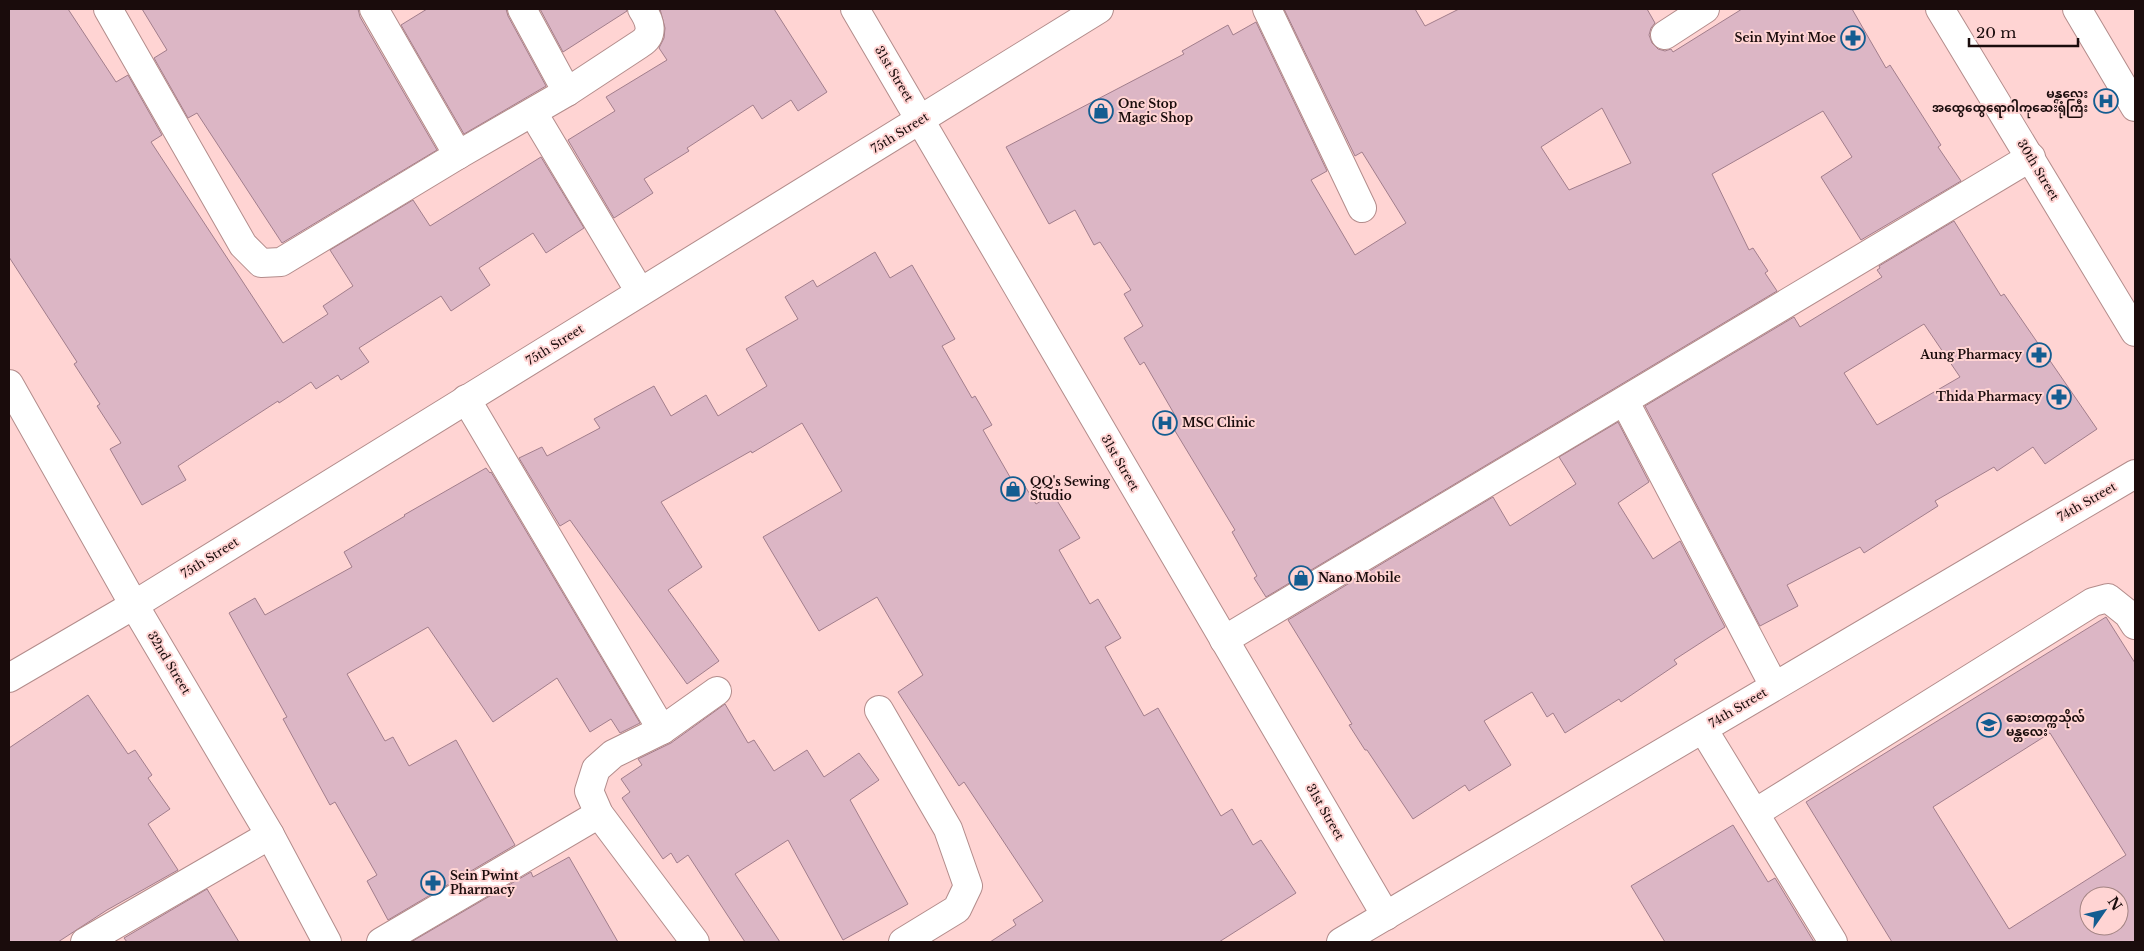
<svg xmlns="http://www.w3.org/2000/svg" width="2144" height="951" font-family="'Libre Baskerville','Noto Sans Myanmar',serif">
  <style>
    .building { fill: #dcb6c5; stroke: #a27e8c; fill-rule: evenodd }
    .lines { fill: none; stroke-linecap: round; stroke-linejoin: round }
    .minor-casing { stroke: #b38c8b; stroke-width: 30 }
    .major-casing { stroke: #b38c8b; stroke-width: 30 }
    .minor { stroke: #fff; stroke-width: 28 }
    .major { stroke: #fff; stroke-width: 28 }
    .labels { text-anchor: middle; stroke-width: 4; stroke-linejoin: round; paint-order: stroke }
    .poi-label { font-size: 12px; font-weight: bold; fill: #1a0c0c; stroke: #ffd4d3; text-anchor: start }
    .street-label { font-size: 12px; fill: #1a0c0c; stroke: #ffd4d3 }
  </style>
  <rect width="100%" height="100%" fill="#ffd4d3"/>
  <g class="building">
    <path d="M9 9H68L116 82 128 75 162 135 151 142 283 343 328 314 323 306 353 286 330 250 413 200 430 226 541 157 584 228 546 253 533 233 479 268 490 285 451 311 441 296 359 348 369 362 341 380 338 375 316 389 311 382 279 403 278 401 178 466 186 480 142 505 110 449 121 443 97 406 100 404 74 364 77 362 9 257Z"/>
    <path d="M142 9H358L360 17 437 150 282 243 197 113 188 118 154 58 167 50Z"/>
    <path d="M427 9H506L508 16 546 86 464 134 401 25Z"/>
    <path d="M540 9H626L627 11 563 52Z"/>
    <path d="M660 9H774L827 92 798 111 791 100 762 119 753 105 687 148 689 151 644 179 653 193 614 218 568 140 615 111 606 97 667 60 659 48 664 38 665 28Z"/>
    <path d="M1284 9H1415L1425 26 1459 9H1647L1655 23 1651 28 1649 35 1652 43 1658 49 1665 51 1671 49 1673 52 1742 9H1852L1886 68 1890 65 1941 145 1938 147 1961 181 1861 240 1821 177 1852 157 1823 111 1712 174 1749 250 1753 248 1768 271 1765 273 1777 291 1266 597 1254 578 1257 576 1232 532 1235 530 1169 421 1176 417 1144 362 1140 365 1124 338 1143 326 1124 294 1131 290 1100 242 1094 245 1075 210 1049 224 1006 147 1184 54 1182 51 1228 25 1233 35 1256 22 1327 171 1311 180 1355 255 1406 223 1362 152 1355 156ZM1602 108 1631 163 1569 190 1541 147Z"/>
    <path d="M1954 221 2001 296 2004 294 2097 429 2045 464 2033 447 1997 471 1994 467 1935 501 1938 506 1864 553 1860 547 1787 585 1798 606 1760 626 1645 406 1794 317 1800 327 1882 277 1877 270 1880 268 1879 266ZM1924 324 1960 377 1877 425 1844 373Z"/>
    <path d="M875 252 890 278 912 265 955 339 942 346 972 398 975 396 992 425 983 430 1014 484 1021 480 1036 504 1053 494 1080 538 1059 550 1090 604 1098 599 1121 638 1105 647 1144 716 1158 708 1221 816 1232 809 1253 845 1261 840 1296 893 1219 942H990L1016 925 1013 920 1043 901 964 782 959 786 898 692 923 675 877 597 819 631 763 537 842 491 802 423 752 453 751 451 661 502 702 567 668 590 719 661 687 684 570 520 560 526 519 458 542 447 547 456 600 428 594 419 654 386 671 416 706 395 718 416 767 386 746 349 798 319 785 297 813 280 817 287Z"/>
    <path d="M1618 422 1649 482 1618 503 1653 559 1680 541 1725 627 1674 660 1677 664 1621 702 1619 699 1565 733 1553 713 1547 717 1532 692 1484 721 1511 765 1469 791 1465 785 1413 819 1367 750H1365L1349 725 1352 724 1288 620 1493 497 1510 526 1576 484 1559 457Z"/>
    <path d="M486 468 490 473 491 472 640 723 620 733 611 719 590 732 557 678 493 722 428 627 347 674 385 741 393 737 409 766 456 740 515 845 388 920 367 881 377 875 335 802 330 805 283 719 287 717 229 613 255 598 265 615 352 567 344 552 405 516 404 515Z"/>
    <path d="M2106 617 2135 663V942H1892L1806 802ZM2050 733 2126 855 2009 929 1933 807ZM2089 896H2119V926H2089Z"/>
    <path d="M88 695 128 754 135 750 152 775 148 778 170 809 148 824 178 870 107 910 58 942H9V748Z"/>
    <path d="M725 704 748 743 754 740 774 771 807 750 824 777 859 753 879 780 850 800 908 904 843 940 788 840 735 874 780 942H745L688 855 677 863 671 853 663 859 622 798 630 792 621 779 642 765 638 759 671 743Z"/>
    <path d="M1733 825 1768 882 1775 878 1814 942H1665L1631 886Z"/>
    <path d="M569 857 618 942H411L531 872 533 877Z"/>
    <path d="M207 889 239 942H127L124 938Z"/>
  </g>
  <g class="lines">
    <g class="minor-casing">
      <g id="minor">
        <path d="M108 9 243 245 261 263 281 262 458 155 567 92 640 44C655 35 650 21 642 9"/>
        <path d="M374 9 458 155"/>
        <path d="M522 9 567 92"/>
        <path d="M855 9 1386 916"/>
        <path d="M1267 9 1362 208"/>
        <path d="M2077 9 2135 107"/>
        <path d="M1665 35 1705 9"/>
        <path d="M533 113 640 292"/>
        <path d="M9 384 134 605 270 835 327 942"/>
        <path d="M466 399 662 730"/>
        <path d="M1625 402 1774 686"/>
        <path d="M1224 640 2031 157"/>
        <path d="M9 678 134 605 1099 9"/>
        <path d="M879 710 948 829 968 886 957 909 903 942"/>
        <path d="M1703 729 1833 942"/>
        <path d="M1755 813 2093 602 2108 598 2128 614 2135 625"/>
        <path d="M85 942 270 835"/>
        <path d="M381 942 599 814"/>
        <path d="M695 942 599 814 589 791 596 769 613 754 662 730 717 691"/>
        <path d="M1341 942 2135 474"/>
      </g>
    </g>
    <g class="major-casing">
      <path id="major" d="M1940 9 2135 332"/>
    </g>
    <use href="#minor" class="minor"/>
    <use href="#major" class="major"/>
  </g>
  <defs>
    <g id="pharmacy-ring" transform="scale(1.25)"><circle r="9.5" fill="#ffd4d3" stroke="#145d91" stroke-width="1.5"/><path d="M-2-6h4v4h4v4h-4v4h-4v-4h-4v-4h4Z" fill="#145d91"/></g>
    <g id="hospital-ring" transform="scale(1.25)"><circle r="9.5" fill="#ffd4d3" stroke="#145d91" stroke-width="1.5"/><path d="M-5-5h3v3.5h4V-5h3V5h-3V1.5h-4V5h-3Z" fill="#145d91"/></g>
    <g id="shop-ring" transform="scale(1.25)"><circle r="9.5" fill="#ffd4d3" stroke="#145d91" stroke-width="1.5"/><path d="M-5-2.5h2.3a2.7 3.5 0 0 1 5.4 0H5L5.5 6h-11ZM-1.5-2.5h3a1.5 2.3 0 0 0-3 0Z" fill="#145d91"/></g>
    <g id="university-ring" transform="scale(1.25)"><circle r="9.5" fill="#ffd4d3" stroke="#145d91" stroke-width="1.5"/><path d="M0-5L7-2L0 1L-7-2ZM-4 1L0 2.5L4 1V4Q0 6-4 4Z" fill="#145d91"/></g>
  </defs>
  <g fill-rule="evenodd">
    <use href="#pharmacy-ring" x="1853" y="38"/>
    <use href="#hospital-ring" x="2106" y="101"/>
    <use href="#shop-ring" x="1101" y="111"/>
    <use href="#pharmacy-ring" x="2039" y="355"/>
    <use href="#pharmacy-ring" x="2059" y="397"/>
    <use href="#hospital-ring" x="1165" y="423"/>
    <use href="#shop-ring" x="1013" y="489"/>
    <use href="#shop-ring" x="1301" y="578"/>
    <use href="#university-ring" x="1989" y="725"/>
    <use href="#pharmacy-ring" x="433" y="883"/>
  </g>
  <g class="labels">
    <g class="poi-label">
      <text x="1836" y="42" text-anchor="end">Sein Myint Moe</text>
      <text x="2088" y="98" text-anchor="end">မန္တလေး<tspan x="2088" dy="14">အထွေထွေရောဂါကုဆေးရုံကြီး</tspan></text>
      <text x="1118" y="108">One Stop<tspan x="1118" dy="14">Magic Shop</tspan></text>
      <text x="2022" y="359" text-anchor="end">Aung Pharmacy</text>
      <text x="2042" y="401" text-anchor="end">Thida Pharmacy</text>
      <text x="1182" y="427">MSC Clinic</text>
      <text x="1030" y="486">QQ's Sewing<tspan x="1030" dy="14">Studio</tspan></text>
      <text x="1318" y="582">Nano Mobile</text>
      <text x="2006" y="722">ဆေးတက္ကသိုလ်<tspan x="2006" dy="14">မန္တလေး</tspan></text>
      <text x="450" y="880">Sein Pwint<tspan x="450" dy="14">Pharmacy</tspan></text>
    </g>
    <g class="street-label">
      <text transform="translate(894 74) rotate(59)" y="4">31st Street</text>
      <text transform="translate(900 133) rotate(-32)" y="4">75th Street</text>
      <text transform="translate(2038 170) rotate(59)" y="4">30th Street</text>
      <text transform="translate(555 345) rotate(-32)" y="4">75th Street</text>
      <text transform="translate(1120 463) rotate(60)" y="4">31st Street</text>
      <text transform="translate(2087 502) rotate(-30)" y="4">74th Street</text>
      <text transform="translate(210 558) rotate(-32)" y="4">75th Street</text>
      <text transform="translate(169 663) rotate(59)" y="4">32nd Street</text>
      <text transform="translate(1738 708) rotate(-31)" y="4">74th Street</text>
      <text transform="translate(1325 812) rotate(60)" y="4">31st Street</text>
    </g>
  </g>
  <rect width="2144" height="951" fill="none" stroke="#1a0c0c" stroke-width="20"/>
  <g transform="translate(2104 911) rotate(56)"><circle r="24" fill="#ffd4d3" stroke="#a38483"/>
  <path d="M0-4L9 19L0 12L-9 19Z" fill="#145d91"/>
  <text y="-8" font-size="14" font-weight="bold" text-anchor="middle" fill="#1a0c0c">N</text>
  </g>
  <path d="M1969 38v8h109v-8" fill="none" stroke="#1a0c0c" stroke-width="2.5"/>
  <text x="1976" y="38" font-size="15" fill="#1a0c0c" stroke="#ffd4d3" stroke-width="4" paint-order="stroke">20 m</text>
</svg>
